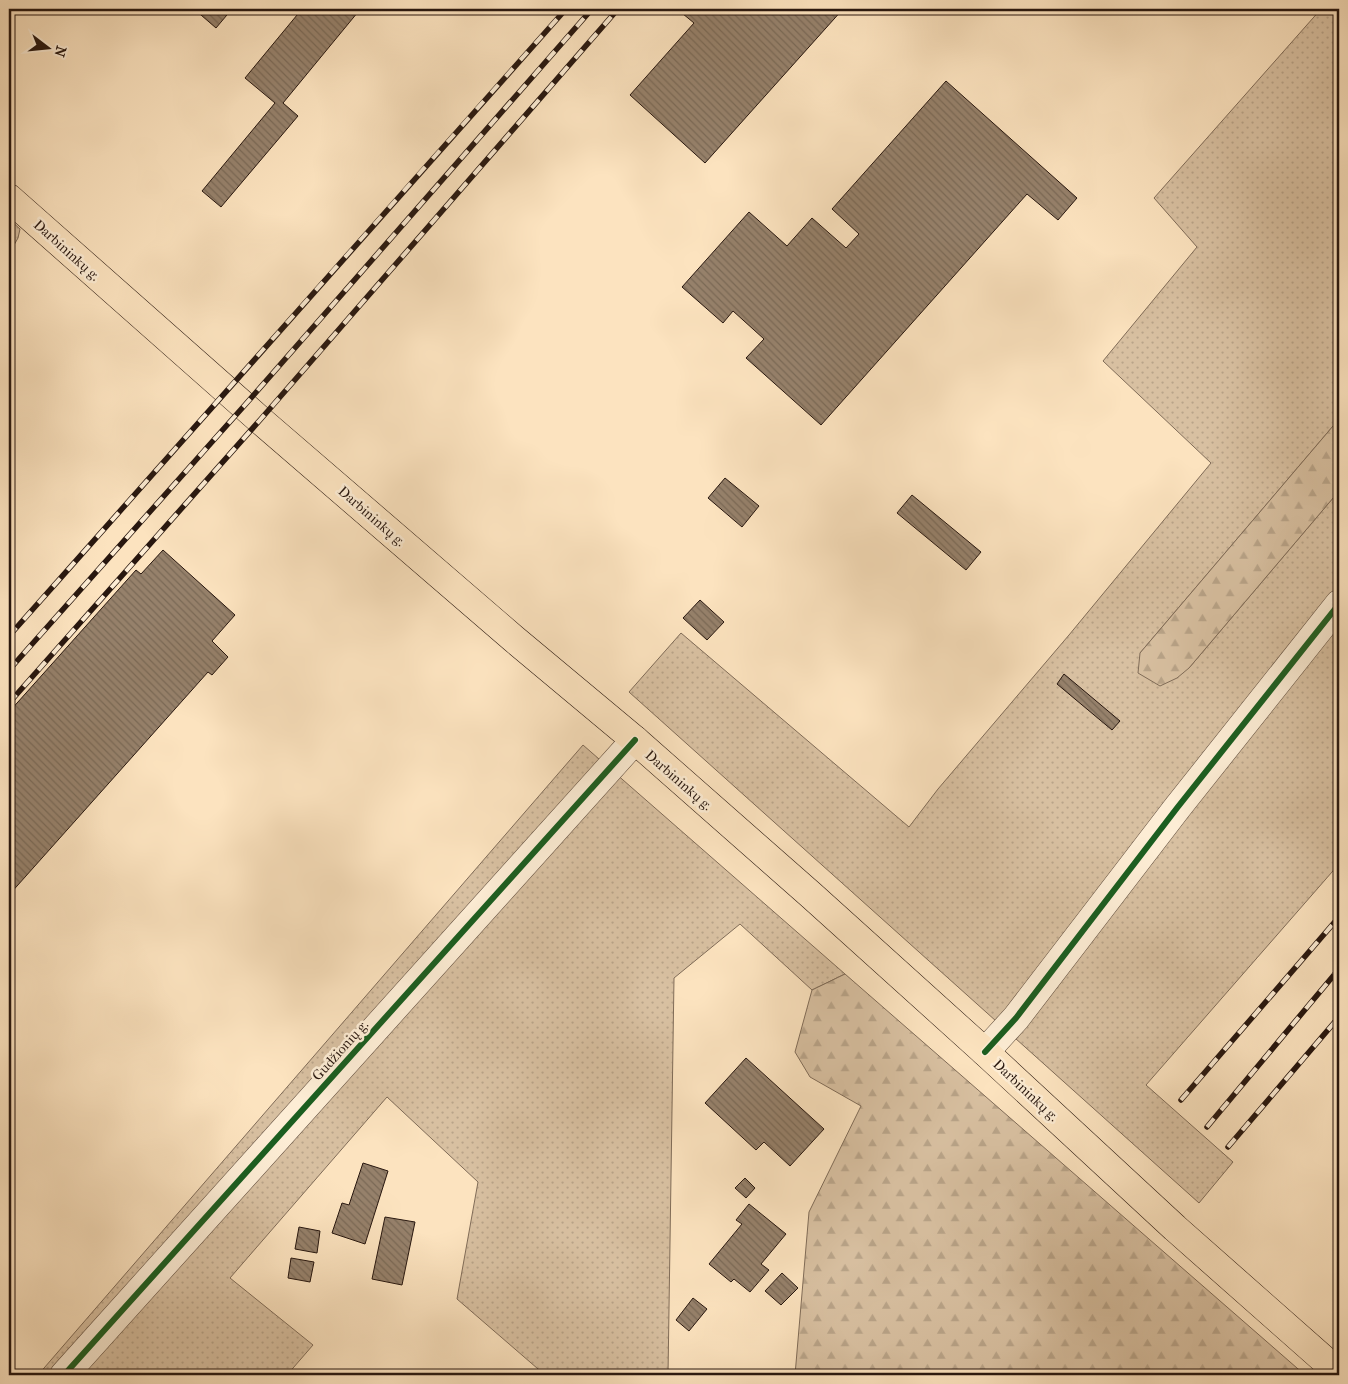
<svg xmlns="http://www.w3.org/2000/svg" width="1348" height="1384" font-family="'IM FELL French Canon',serif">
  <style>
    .grass { fill: url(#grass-dots); stroke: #806c58 }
    .forest { fill: url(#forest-firs); stroke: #806c58 }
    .building { fill: url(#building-back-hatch); stroke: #28170f }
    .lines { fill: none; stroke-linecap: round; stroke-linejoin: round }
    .minor-casing { stroke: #5d4a3b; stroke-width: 29 }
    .major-casing { stroke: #28170f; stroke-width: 29 }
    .minor { stroke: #fdedd5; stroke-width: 28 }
    .major { stroke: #fce3bf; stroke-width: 28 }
    .rail-casing { stroke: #28170f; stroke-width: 5.5 }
    .rail { stroke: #fdedd5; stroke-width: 4; stroke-dasharray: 11; stroke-linecap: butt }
    .cycleway-casing { stroke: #fdedd5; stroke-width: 9 }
    .cycleway { stroke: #1b5e20; stroke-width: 6 }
    .labels { text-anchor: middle; stroke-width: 5; stroke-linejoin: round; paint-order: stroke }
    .street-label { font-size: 14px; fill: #28170f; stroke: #fdedd5 }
  </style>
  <defs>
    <pattern id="grass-dots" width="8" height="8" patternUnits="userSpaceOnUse" patternTransform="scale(1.25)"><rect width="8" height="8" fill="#d8c0a1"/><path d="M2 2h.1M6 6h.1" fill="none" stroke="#b9a489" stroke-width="1.8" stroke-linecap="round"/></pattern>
    <pattern id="forest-firs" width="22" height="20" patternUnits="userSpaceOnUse" patternTransform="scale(1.25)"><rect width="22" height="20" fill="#d8c0a1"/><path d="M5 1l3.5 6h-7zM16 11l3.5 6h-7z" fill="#b9a489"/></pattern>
    <pattern id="building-back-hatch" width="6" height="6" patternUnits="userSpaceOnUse" patternTransform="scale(1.25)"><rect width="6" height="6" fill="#96816b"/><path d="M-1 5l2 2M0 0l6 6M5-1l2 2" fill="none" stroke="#7a6956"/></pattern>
  </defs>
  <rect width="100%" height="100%" fill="#fce3bf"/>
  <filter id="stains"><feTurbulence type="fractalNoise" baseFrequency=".004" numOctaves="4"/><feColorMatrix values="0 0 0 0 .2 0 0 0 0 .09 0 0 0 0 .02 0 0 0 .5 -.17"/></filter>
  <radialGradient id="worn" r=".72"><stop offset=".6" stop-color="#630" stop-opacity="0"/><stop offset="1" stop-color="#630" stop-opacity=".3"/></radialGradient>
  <g class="grass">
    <path d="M1321 9H1339V419L1140 653 1189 668 1339 491V864L1146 1085 1233 1162 1199 1203 629 692 681 633 909 827 938 789 1069 635 1211 463 1103 361 1197 247 1154 198Z"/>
    <path d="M9 219 20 229 18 238 14 245H9Z"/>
    <path d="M583 745 845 974 812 990 740 924 674 978 668 1375H545L457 1299 478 1182 387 1097 230 1278 313 1345 287 1375H38Z"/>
  </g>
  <g class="forest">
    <path d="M1339 419V491L1189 668 1177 678 1160 686 1138 673 1140 653Z"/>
    <path d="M845 974 1305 1375H795L809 1212 861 1106 810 1077 795 1052 812 990Z"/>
  </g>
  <g class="building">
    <path d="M194 9H232L216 28Z"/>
    <path d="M302 9H355L358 12 283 103 298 116 221 207 202 191 275 103 245 78Z"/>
    <path d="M677 9H843L705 163 630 95 694 23Z"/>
    <path d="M946 81 1077 198 1058 220 1027 194 821 425 746 358 764 339 733 311 723 323 682 287 749 212 787 246 812 218 846 248 859 234 832 209Z"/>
    <path d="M725 478 759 506 742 527 708 498Z"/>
    <path d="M912 495 981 552 966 570 897 513Z"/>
    <path d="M163 550 235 615 212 641 228 657 212 675 208 672 9 895V712L136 570 141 574Z"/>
    <path d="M700 600 724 622 707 640 683 618Z"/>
    <path d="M1064 674 1120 721 1112 730 1057 684Z"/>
    <path d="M746 1058 824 1129 790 1166 764 1142 756 1150 705 1103Z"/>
    <path d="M363 1163 388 1171 365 1244 332 1233 342 1203 349 1205Z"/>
    <path d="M745 1178 755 1188 746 1198 735 1188Z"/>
    <path d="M749 1204 786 1234 761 1264 769 1270 750 1292 734 1279 731 1282 709 1264 742 1224 736 1220Z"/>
    <path d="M385 1217 415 1222 402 1285 372 1279Z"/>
    <path d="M299 1227 320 1231 317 1253 295 1249Z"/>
    <path d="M291 1258 314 1262 310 1282 288 1278Z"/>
    <path d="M782 1273 798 1288 781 1305 765 1291Z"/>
    <path d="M693 1298 707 1309 689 1331 676 1320Z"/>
  </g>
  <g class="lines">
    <g class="minor-casing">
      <g id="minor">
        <path d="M985 1052 1016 1018 1177 808 1339 604"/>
        <path d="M64 1375 635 740"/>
      </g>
    </g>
    <g class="major-casing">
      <path id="major" d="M9 198 260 420 514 639 635 740 811 895 985 1052 1175 1228 1339 1373"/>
    </g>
    <use href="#minor" class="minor"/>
    <use href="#major" class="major"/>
    <g class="rail-casing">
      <g id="rail">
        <path d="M9 636C195 427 380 217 566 9"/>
        <path d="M9 670 244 406 592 9"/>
        <path d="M9 703 260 420 618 9"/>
        <path d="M1181 1100 1339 917"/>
        <path d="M1207 1127 1339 969"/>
        <path d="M1228 1147 1339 1017"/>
      </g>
    </g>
    <use href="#rail" class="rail"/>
    <g class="cycleway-casing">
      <g id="cycleway">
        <path d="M985 1052 1016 1018 1177 808 1339 604"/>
        <path d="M64 1375 635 740"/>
      </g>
    </g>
    <use href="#cycleway" class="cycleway"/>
  </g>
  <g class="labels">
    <g class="street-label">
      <text transform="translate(67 250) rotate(42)" y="5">Darbininkų g.</text>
      <text transform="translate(372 516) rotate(41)" y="5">Darbininkų g.</text>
      <text transform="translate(679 780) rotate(41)" y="5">Darbininkų g.</text>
      <text transform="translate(340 1050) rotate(-48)" y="5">Gudžionių g.</text>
      <text transform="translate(1026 1090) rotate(43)" y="5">Darbininkų g.</text>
    </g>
  </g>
  <rect width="1348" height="1384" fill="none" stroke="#fce3bf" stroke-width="30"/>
  <rect x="10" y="10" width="1328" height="1364" fill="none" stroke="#28170f" stroke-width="2.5"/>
  <rect x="15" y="15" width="1318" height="1354" fill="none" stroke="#28170f"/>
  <g transform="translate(48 48) rotate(106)" stroke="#fdedd5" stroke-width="4" paint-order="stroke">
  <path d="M0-4L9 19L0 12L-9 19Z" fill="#28170f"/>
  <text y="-8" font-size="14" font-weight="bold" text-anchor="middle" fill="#28170f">N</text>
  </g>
  <rect width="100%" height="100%" filter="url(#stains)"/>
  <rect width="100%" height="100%" fill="url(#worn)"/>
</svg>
